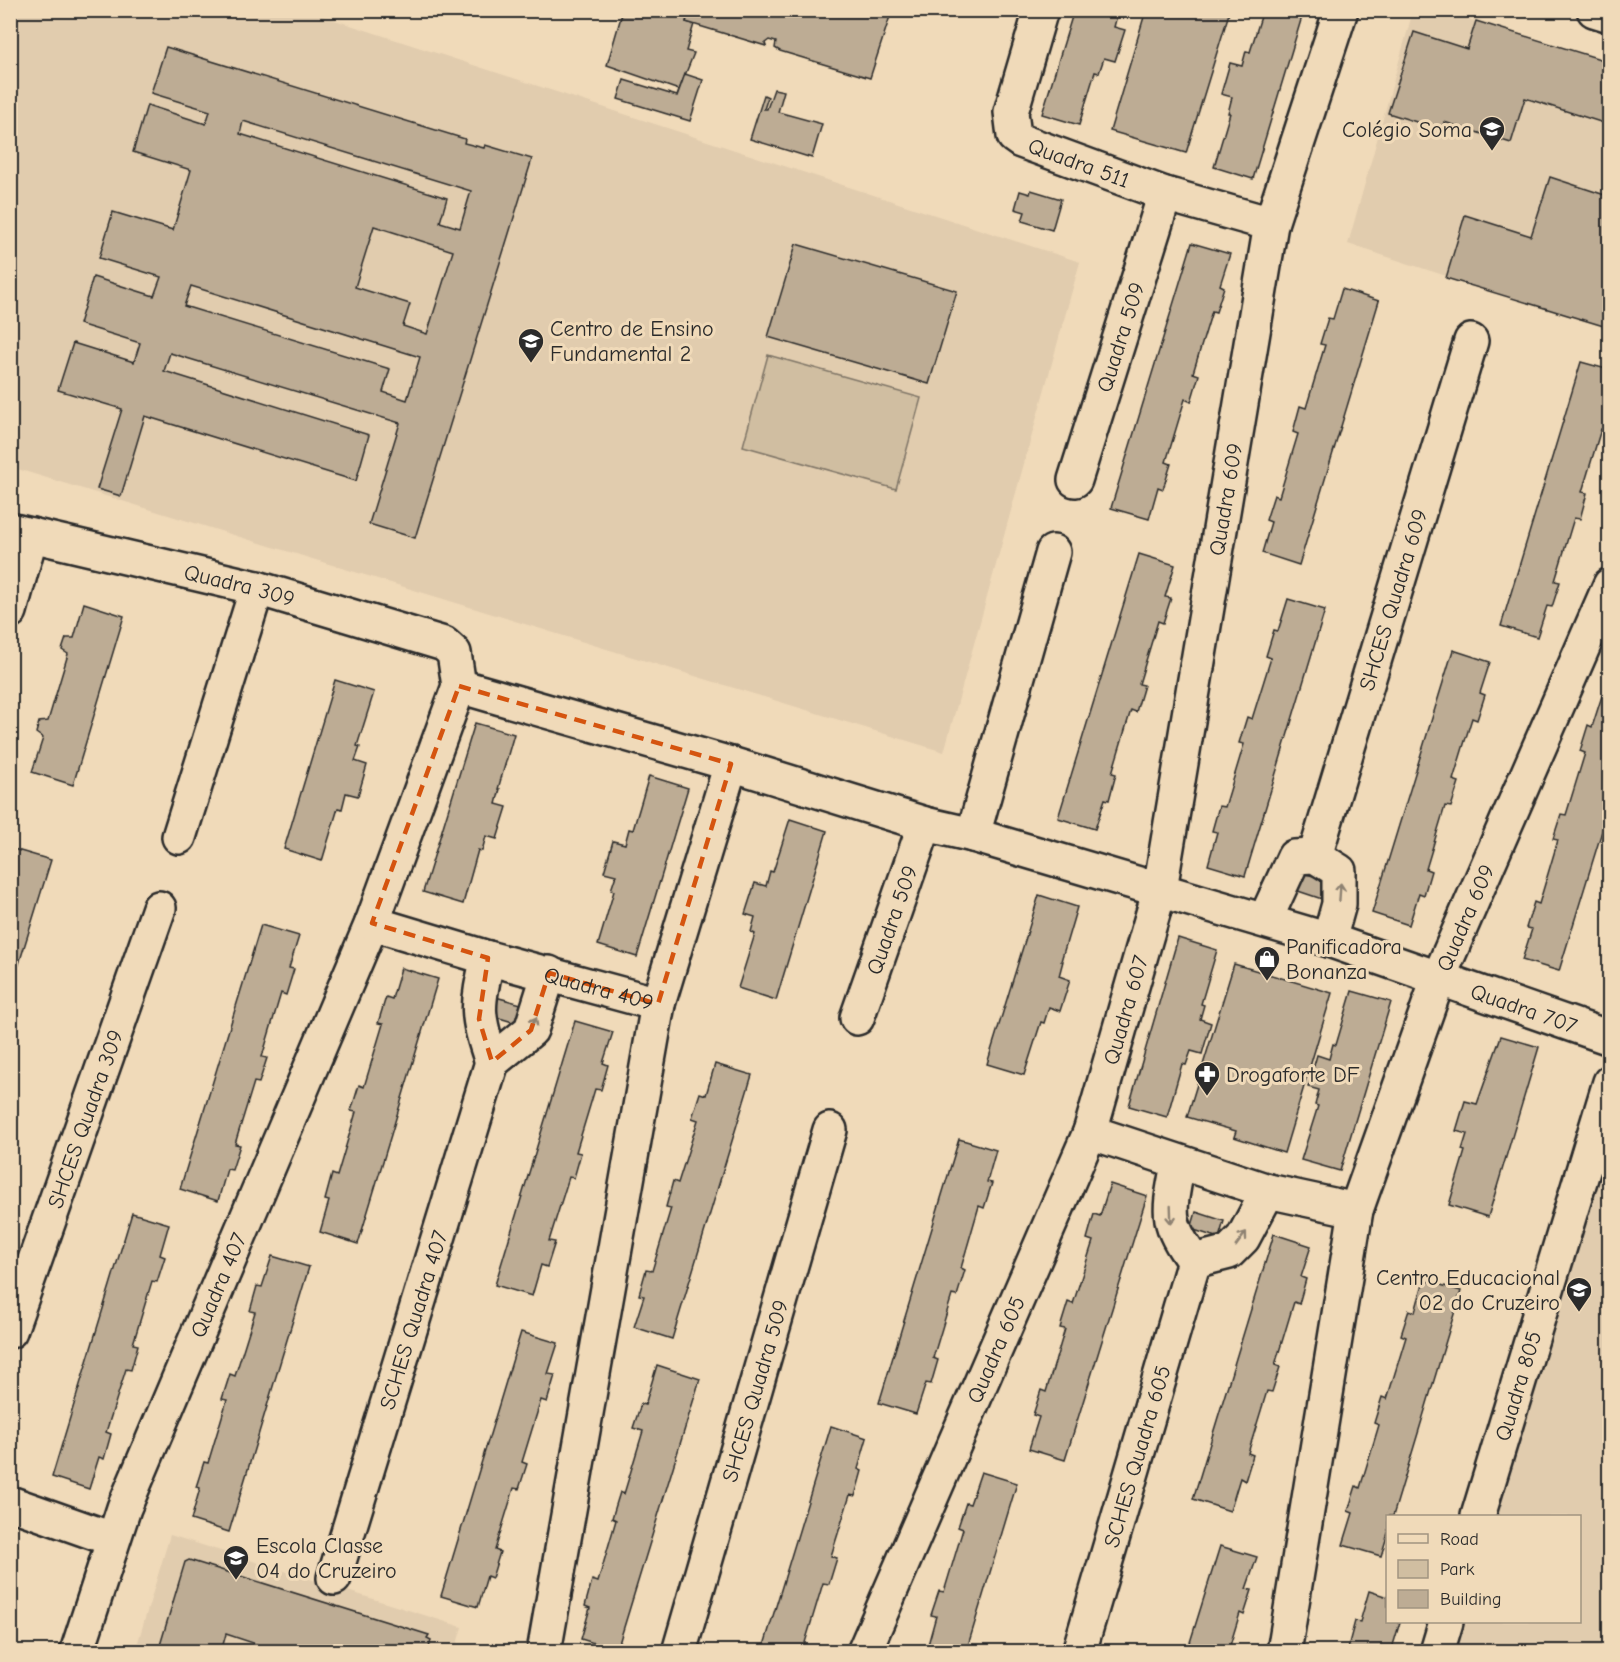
<svg xmlns="http://www.w3.org/2000/svg" width="1620" height="1662" font-family="'Comic Neue',sans-serif">
  <style>
    .built { fill: #e1ccae }
    .green { fill: #d0bea1; stroke: #7e7466; stroke-width: 1.5 }
    .building { fill: #bdac94; stroke: #2b2b2b; stroke-width: 1.5; fill-rule: evenodd }
    .lines { fill: none; stroke-linecap: round; stroke-linejoin: round }
    .minor-casing { stroke: #2b2b2b; stroke-width: 38 }
    .minor { stroke: #f0dab9; stroke-width: 33 }
    .oneway { stroke: #8e8272 }
    .marked { fill: none; stroke: #d5540f; stroke-width: 4.5; stroke-dasharray: 12 8; stroke-linejoin: round }
    .labels { text-anchor: middle; stroke-width: 6; stroke-linejoin: round; paint-order: stroke }
    .poi-label { font-size: 22px; fill: #2b2b2b; stroke: #f0dab9; text-anchor: start }
    .street-label { font-size: 22px; fill: #2b2b2b; stroke: #f0dab9 }
  </style>
  <rect width="100%" height="100%" fill="#f0dab9"/>
  <filter id="ink" filterUnits="userSpaceOnUse"><feTurbulence type="fractalNoise" baseFrequency=".0167" numOctaves="2"/><feDisplacementMap in="SourceGraphic" scale="12" xChannelSelector="R" yChannelSelector="G"/><feConvolveMatrix kernelMatrix="1 2 1 2 8 2 1 2 1" color-interpolation-filters="sRGB"/></filter>
  <g filter="url(#ink)">
    <g class="built">
      <path d="M10 11H307L1080 262 944 752 11 467Z"/>
      <path d="M1413 11H1439L1609 60V329L1348 244Z"/>
      <path d="M1609 1110V1651L1445 1652 1454 1622H1580V1516H1486Z"/>
      <path d="M170 1535 462 1627 455 1651 135 1652Z"/>
    </g>
    <path class="green" d="M768 355 921 398 896 489 743 446Z"/>
    <g class="building">
      <path d="M623 10H670L688 16 686 22 694 24 686 51 694 53 679 90 607 65Z"/>
      <path d="M690 10H892L870 78 780 51 775 48 776 42 769 40 765 43 766 46 686 22Z"/>
      <path d="M1074 10H1114L1118 12 1114 27 1125 30 1115 61 1104 58 1099 73 1095 72 1079 125 1042 114Z"/>
      <path d="M1146 10H1230L1186 153 1110 131Z"/>
      <path d="M1263 10H1304L1253 179 1214 167 1230 113H1228L1232 97 1221 94 1230 63 1242 66 1246 51 1250 52Z"/>
      <path d="M1476 21 1610 62V125L1525 98 1511 143 1444 122 1442 130 1388 113 1414 32 1467 49Z"/>
      <path d="M166 47 465 139 464 143 484 148 485 145 532 159 415 538 369 524 400 423 170 353 164 371 369 435 356 481 145 416 121 496 97 489 122 409 58 390 73 343 134 362 140 343 79 324 93 277 154 296 161 277 99 258 113 212 173 230 191 170 133 152 147 105 206 124 210 111 151 93ZM243 121 471 191 460 228 440 222 447 198 240 134ZM374 226 453 251 427 334 403 326 410 304 355 287ZM191 286 420 357 407 400 383 392 390 369 184 306Z"/>
      <path d="M685 74 703 80 690 121 618 99 624 80 677 96Z"/>
      <path d="M774 89 784 91 778 112 822 124 812 158 750 139 764 95 768 97 764 109H767Z"/>
      <path d="M1550 177 1608 196 1610 192V328L1446 278 1465 215 1531 236Z"/>
      <path d="M1031 190 1061 199 1052 230 1022 221 1025 212 1015 209 1020 191 1030 194Z"/>
      <path d="M1192 243 1230 254 1220 285 1224 287 1216 312 1212 311 1193 373 1199 375 1191 402 1185 399 1166 462 1171 464 1163 489 1158 487 1149 519 1111 508Z"/>
      <path d="M796 244 957 291 929 384 768 337Z"/>
      <path d="M1342 289 1379 301 1299 565 1262 553 1271 522 1266 520 1274 495 1279 497 1298 434 1293 432 1300 406 1306 408 1325 345 1320 344 1328 318 1333 319Z"/>
      <path d="M1581 362 1610 370V420L1606 431 1601 429 1582 492 1587 493 1580 519 1574 518 1555 581 1560 582 1552 607 1547 606 1537 637 1501 626Z"/>
      <path d="M1139 554 1175 565 1165 597 1171 598 1163 623 1158 621 1139 684 1144 685 1136 712 1131 710 1112 773 1116 774 1109 800 1105 799 1095 829 1058 818Z"/>
      <path d="M1288 599 1325 610 1245 876 1208 865 1217 832 1212 831 1219 806 1225 807 1244 744 1239 743 1247 717 1252 719 1271 658 1266 656 1274 630 1278 631Z"/>
      <path d="M84 603 124 616 73 785 32 772 43 738 36 733 39 722 48 721 68 654 62 650 66 638H74Z"/>
      <path d="M1453 650 1490 662 1480 693 1485 695 1477 720 1472 718 1453 780 1459 782 1451 807 1445 806 1426 869 1431 871 1424 895 1419 893 1409 925 1372 913Z"/>
      <path d="M335 680 374 692 357 746 360 747 355 761 367 765 358 796 346 793 342 809 338 808 322 861 284 849Z"/>
      <path d="M1602 696 1610 698V805L1559 971 1522 960 1532 929 1526 928 1534 902 1539 904 1558 840 1553 839 1561 814 1566 815 1585 753 1580 751 1588 725 1592 727Z"/>
      <path d="M475 723 514 734 498 789H500L496 804 507 807 497 839 486 836 482 851 478 850 463 904 423 892Z"/>
      <path d="M649 776 688 788 637 957 598 945 614 891 611 890 616 875 604 872 613 841 625 844 629 829 633 830Z"/>
      <path d="M790 819 827 831 776 1000 738 988 755 934 751 932 755 917 745 914 755 883 766 886 770 871 773 872Z"/>
      <path d="M10 848 51 860 10 993Z"/>
      <path d="M1299 872 1328 880 1322 899 1295 890Z"/>
      <path d="M1039 895 1077 907 1061 961H1063L1059 976 1070 980 1060 1011 1049 1007 1044 1023 1041 1022 1024 1075 987 1064Z"/>
      <path d="M261 925 299 936 289 968 294 969 286 995 281 993 262 1057 267 1058 259 1083 254 1082 235 1144 240 1145 232 1170 227 1169 218 1201 180 1189Z"/>
      <path d="M1178 938 1217 950 1201 1004 1204 1005 1200 1019 1211 1023 1202 1054 1191 1051 1186 1065 1182 1064 1167 1117 1129 1106Z"/>
      <path d="M1234 964 1332 993 1284 1153 1234 1137 1236 1131 1187 1117Z"/>
      <path d="M401 968 438 979 358 1244 320 1232 329 1201 325 1200 332 1174 337 1176 356 1112 351 1111 359 1085 364 1087 383 1024 378 1023 386 997 392 999Z"/>
      <path d="M1352 991 1391 1002 1340 1171 1301 1160 1318 1106 1315 1105 1319 1090 1308 1087 1317 1055 1329 1059 1333 1044 1336 1045Z"/>
      <path d="M492 996 521 1004 516 1023 486 1014Z"/>
      <path d="M575 1021 613 1032 603 1063 608 1065 601 1090 595 1089 576 1152 581 1153 574 1178 569 1177 549 1241 555 1242 547 1267 541 1265 532 1296 495 1285Z"/>
      <path d="M1501 1036 1539 1047 1488 1217 1449 1205 1465 1151 1462 1150 1467 1134 1456 1131 1465 1101 1477 1104Z"/>
      <path d="M715 1064 752 1075 672 1339 634 1327 644 1296 639 1295 646 1270 652 1271 671 1208 666 1207 673 1181 678 1183 698 1120 692 1118 700 1093 706 1095Z"/>
      <path d="M959 1139 996 1150 987 1182 992 1183 984 1208 979 1206 961 1268 965 1270 957 1296 952 1295 933 1358 938 1360 931 1384 926 1383 916 1414 879 1403Z"/>
      <path d="M1110 1184 1147 1196 1065 1460 1029 1449 1039 1417 1033 1415 1041 1390 1046 1392 1065 1329 1060 1328 1068 1302 1073 1304 1093 1241 1087 1239 1094 1214 1100 1216Z"/>
      <path d="M1196 1212 1224 1221 1219 1238 1191 1229Z"/>
      <path d="M132 1213 169 1224 160 1255 165 1257 157 1282 152 1281 133 1344 138 1345 131 1370 126 1369 106 1432 111 1434 104 1459 99 1457 89 1489 52 1477Z"/>
      <path d="M1274 1234 1311 1246 1301 1277 1306 1279 1299 1304 1294 1302 1275 1365 1280 1367 1272 1392 1267 1391 1248 1453 1253 1455 1245 1481 1240 1478 1230 1511 1193 1499Z"/>
      <path d="M272 1256 309 1267 229 1532 191 1520 200 1488 196 1487 204 1462 208 1463 227 1400 222 1399 230 1374 235 1376 255 1312 250 1311 257 1286 262 1287Z"/>
      <path d="M1424 1280 1461 1291 1393 1516H1388V1533L1381 1556 1343 1545 1353 1513 1348 1511 1356 1486 1360 1488 1379 1425 1374 1423 1382 1397 1387 1399 1406 1337 1401 1335 1409 1310 1415 1312Z"/>
      <path d="M521 1332 558 1343 548 1374 555 1375 547 1402 541 1400 522 1462 527 1464 519 1489 514 1488 495 1550 500 1552 492 1578 487 1576 478 1607 441 1596Z"/>
      <path d="M657 1365 700 1379 617 1650 581 1639 590 1608 585 1606 592 1580 598 1582 616 1520 612 1518 620 1492 624 1494 643 1431 633 1428 641 1404 645 1405Z"/>
      <path d="M831 1426 867 1438 858 1469 862 1471 855 1496 850 1495 831 1556 837 1558 829 1584 823 1583 804 1646 809 1648 808 1652H762Z"/>
      <path d="M981 1472 1017 1483 966 1652H926L936 1616 931 1615 939 1591 944 1592 963 1529 958 1527 966 1503 970 1504Z"/>
      <path d="M1220 1546 1257 1557 1246 1589 1252 1590 1244 1615 1240 1613 1228 1652H1187Z"/>
      <path d="M189 1560 429 1635 427 1638 431 1640 428 1652H280L226 1634 221 1652H158L185 1562Z"/>
      <path d="M1369 1591 1388 1597V1622H1400L1391 1652H1352V1649L1348 1647 1355 1621 1360 1622Z"/>
    </g>
    <g class="lines">
      <g class="minor-casing">
        <g id="minor">
          <path id="s1" d="M1041 10 1011 112 1014 136 1021 141 1165 194 1271 224"/>
          <path d="M1594 10 1610 15"/>
          <path id="s2" d="M1075 480 1165 194"/>
          <path id="s3" d="M10 530 257 588 444 644 454 653 459 686 372 923 124 1508 77 1652"/>
          <path d="M10 611 31 535"/>
          <path id="s4" d="M459 686 731 764 925 824 973 835 1329 940 1610 1038"/>
          <path d="M973 835 1053 552"/>
          <path d="M179 837 257 588"/>
          <path id="s5" d="M1315 856 1471 341"/>
          <path d="M1265 920 1294 857 1315 856 1339 871V904L1329 940"/>
          <path id="s6" d="M372 923 488 958 658 1004"/>
          <path d="M488 958C476 1007 476 1015 492 1062"/>
          <path id="s7" d="M857 1018 925 824"/>
          <path d="M1090 1132 1268 1191 1356 1210"/>
          <path d="M1178 1163C1170 1210 1163 1221 1194 1261"/>
          <path d="M1194 1261 1229 1252 1243 1238 1268 1191"/>
          <path id="s8" d="M10 1331 159 908"/>
          <path d="M10 1503 112 1539"/>
          <path id="s9" d="M1478 1516 1610 1082"/>
          <path id="s10" d="M334 1578 492 1062 531 1030 549 973"/>
          <path d="M544 1652 658 1004 731 764"/>
          <path id="s11" d="M679 1652 830 1130"/>
          <path id="s12" d="M864 1652 1090 1132 1160 889 1271 224 1341 10"/>
          <path id="s13" d="M1079 1652 1194 1261"/>
          <path id="s14" d="M1284 1652 1356 1210 1439 977 1610 585"/>
          <path d="M1437 1652 1446 1622"/>
        </g>
      </g>
      <use href="#minor" class="minor"/>
    </g>
    <defs><path id="oneway-shaft" d="M-6 0H5M1.5-3L5.5 0L1.5 3" fill="none" stroke-width="1.6" stroke-linecap="round" stroke-linejoin="round" transform="scale(1.5)"/></defs>
    <g class="oneway">
      <use href="#oneway-shaft" transform="translate(1340 892) rotate(-86)"/>
      <use href="#oneway-shaft" transform="translate(532 1025) rotate(-61)"/>
      <use href="#oneway-shaft" transform="translate(1171 1215) rotate(88)"/>
      <use href="#oneway-shaft" transform="translate(1241 1239) rotate(-54)"/>
    </g>
  </g>
  <path class="marked" d="M459 686 731 764 658 1004 549 973 531 1030 492 1062 479 1019 488 958 372 923Z"/>
  <defs>
    <g id="university-pin" transform="scale(1.35)"><path d="M0 17L-7.5 6A9.5 9.5 0 1 1 7.5 6Z" fill="#2b2b2b" stroke="#f0dab9"/><path d="M0-5L7-2L0 1L-7-2ZM-4 1L0 2.5L4 1V4Q0 6-4 4Z" fill="#fff"/></g>
    <g id="school-pin" transform="scale(1.35)"><path d="M0 17L-7.5 6A9.5 9.5 0 1 1 7.5 6Z" fill="#2b2b2b" stroke="#f0dab9"/><path d="M0-5L7-2L0 1L-7-2ZM-4 1L0 2.5L4 1V4Q0 6-4 4Z" fill="#fff"/></g>
    <g id="shop-pin" transform="scale(1.35)"><path d="M0 17L-7.5 6A9.5 9.5 0 1 1 7.5 6Z" fill="#2b2b2b" stroke="#f0dab9"/><path d="M-5-2.5h2.3a2.7 3.5 0 0 1 5.4 0H5L5.5 6h-11ZM-1.5-2.5h3a1.5 2.3 0 0 0-3 0Z" fill="#fff"/></g>
    <g id="pharmacy-pin" transform="scale(1.35)"><path d="M0 17L-7.5 6A9.5 9.5 0 1 1 7.5 6Z" fill="#2b2b2b" stroke="#f0dab9"/><path d="M-2-6h4v4h4v4h-4v4h-4v-4h-4v-4h4Z" fill="#fff"/></g>
  </defs>
  <g fill-rule="evenodd">
    <use href="#university-pin" x="1492" y="129"/>
    <use href="#school-pin" x="531" y="341"/>
    <use href="#shop-pin" x="1267" y="959"/>
    <use href="#pharmacy-pin" x="1207" y="1074"/>
    <use href="#school-pin" x="1579" y="1290"/>
    <use href="#school-pin" x="236" y="1558"/>
  </g>
  <g class="labels">
    <g class="poi-label">
      <text x="1472" y="137" text-anchor="end">Colégio Soma</text>
      <text x="550" y="336">Centro de Ensino<tspan x="550" dy="25">Fundamental 2</tspan></text>
      <text x="1286" y="954">Panificadora<tspan x="1286" dy="25">Bonanza</tspan></text>
      <text x="1226" y="1082">Drogaforte DF</text>
      <text x="1560" y="1285" text-anchor="end">Centro Educacional<tspan x="1560" dy="25">02 do Cruzeiro</tspan></text>
      <text x="256" y="1553">Escola Classe<tspan x="256" dy="25">04 do Cruzeiro</tspan></text>
    </g>
    <g class="street-label">
      <text dy="8" stroke="none"><textPath href="#s1" startOffset="201">Quadra 511</textPath></text>
      <text dy="8" stroke="none"><textPath href="#s2" startOffset="150">Quadra 509</textPath></text>
      <text dy="8" stroke="none"><textPath href="#s12" startOffset="1215">Quadra 609</textPath></text>
      <text dy="8" stroke="none"><textPath href="#s3" startOffset="236">Quadra 309</textPath></text>
      <text dy="8" stroke="none"><textPath href="#s5" startOffset="268">SHCES Quadra 609</textPath></text>
      <text dy="8" stroke="none"><textPath href="#s14" startOffset="760">Quadra 609</textPath></text>
      <text dy="8" stroke="none"><textPath href="#s7" startOffset="104">Quadra 509</textPath></text>
      <text dy="8" stroke="none"><textPath href="#s6" startOffset="236">Quadra 409</textPath></text>
      <text dy="8" stroke="none"><textPath href="#s4" startOffset="1113">Quadra 707</textPath></text>
      <text dy="8" stroke="none"><textPath href="#s12" startOffset="694">Quadra 607</textPath></text>
      <text dy="8" stroke="none"><textPath href="#s8" startOffset="225">SHCES Quadra 309</textPath></text>
      <text transform="translate(218 1285) rotate(-67)" y="8">Quadra 407</text>
      <text dy="8" stroke="none"><textPath href="#s10" startOffset="270">SCHES Quadra 407</textPath></text>
      <text dy="8" stroke="none"><textPath href="#s12" startOffset="330">Quadra 605</textPath></text>
      <text dy="8" stroke="none"><textPath href="#s9" startOffset="136">Quadra 805</textPath></text>
      <text dy="8" stroke="none"><textPath href="#s11" startOffset="272">SHCES Quadra 509</textPath></text>
      <text dy="8" stroke="none"><textPath href="#s13" startOffset="204">SCHES Quadra 605</textPath></text>
    </g>
  </g>
  <rect width="1620" height="1662" fill="none" stroke="#f0dab9" stroke-width="36"/>
  <rect x="18" y="18" width="1584" height="1626" fill="none" stroke="#2b2b2b" stroke-width="2" filter="url(#ink)"/>
  <rect x="1386" y="1515" width="195" height="108" fill="#f0dab9" stroke="#a19480" stroke-width="1.5"/>
  <rect x="1398" y="1534" width="30" height="9" fill="#f0dab9" stroke="#a19480" stroke-width="1.5"/>
  <text x="1440" y="1545" font-size="18" fill="#2b2b2b">Road</text>
  <rect x="1398" y="1560" width="30" height="18" fill="#d0bea1" stroke="#a19480" stroke-width="1.5"/>
  <text x="1440" y="1575" font-size="18" fill="#2b2b2b">Park</text>
  <rect x="1398" y="1590" width="30" height="18" fill="#bdac94" stroke="#a19480" stroke-width="1.5"/>
  <text x="1440" y="1605" font-size="18" fill="#2b2b2b">Building</text>
</svg>
